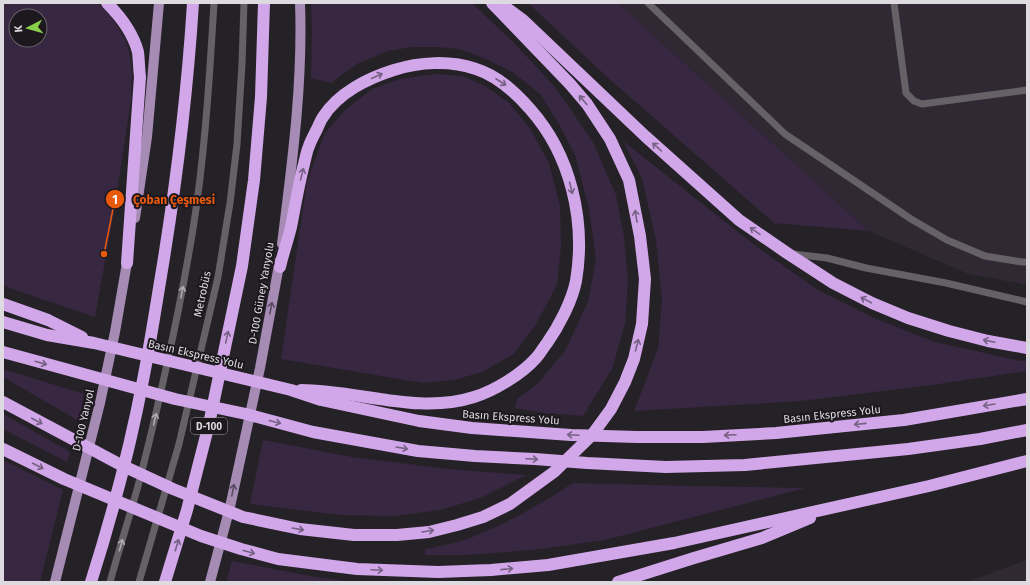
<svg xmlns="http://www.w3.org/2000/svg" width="1030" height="585" font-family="'Fira Sans',sans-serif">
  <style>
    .built { fill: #302934 }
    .green { fill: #372740; fill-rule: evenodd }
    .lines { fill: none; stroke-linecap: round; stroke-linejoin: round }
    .lane { stroke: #656167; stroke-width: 7 }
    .primary { stroke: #a68bb5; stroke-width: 10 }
    .highway { stroke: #d1a7e9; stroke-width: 12 }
    .oneway { stroke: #766084 }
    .oneway2 { stroke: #adaaaf }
    .oneway3 { stroke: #5a4c62 }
    .labels { text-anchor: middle; stroke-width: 4; stroke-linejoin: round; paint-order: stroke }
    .shield { fill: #1c181e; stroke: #a3a0a5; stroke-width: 1 }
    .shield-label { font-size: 10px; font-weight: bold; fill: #dddbdf }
    .street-label { font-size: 11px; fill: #dddbdf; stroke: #1c181e }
    .leader { fill: none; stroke: #e8590c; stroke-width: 1.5 }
    .callout-dot { fill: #e8590c; stroke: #1c181e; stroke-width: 1.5 }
    .mark-label { font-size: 12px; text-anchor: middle; font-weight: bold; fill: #fff }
    .callout-label { font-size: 12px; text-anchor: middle; font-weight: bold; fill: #e8590c; stroke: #1c181e; stroke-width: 4; stroke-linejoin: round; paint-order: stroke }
  </style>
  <rect width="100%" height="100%" fill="#252227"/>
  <g class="built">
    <path d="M618 3H1027V285L966 273 869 231Z"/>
    <path d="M1027 560V582H967Z"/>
  </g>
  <g class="green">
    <path d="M3 3H97L109 13 126 41 130 55 132 73 131 100 115 205 95 317 21 292 3 285ZM16 16H40V40H16Z"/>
    <path d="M311 3H472L515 44 555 87 593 142 616 195 624 237 628 281 625 324 612 369 583 416 544 413 515 408 517 399 538 383 565 351 588 302 596 259 589 209 575 155 560 126 541 95 514 73 486 59 459 49 436 47H412L388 51 357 64 331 83 311 78 312 34Z"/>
    <path d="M528 3H618L869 231 774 223 606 76Z"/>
    <path d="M436 74 463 76 485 86 508 102 529 127 549 163 560 206 561 245 557 285 535 326 514 354 482 372 454 380 423 383 281 359 307 181 325 133 345 110 372 89 400 79Z"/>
    <path d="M623 141 757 247 818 290 876 319 935 342 1020 361H1027V371L932 385 801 401 634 411 658 349 662 300 656 240 642 178Z"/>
    <path d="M3 369 84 394 79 421 3 377Z"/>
    <path d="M3 414 70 452 67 462 3 429Z"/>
    <path d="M263 440 352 457 448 469 526 475 480 498 440 510 394 516 340 515 250 504Z"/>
    <path d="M3 460 63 490 40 582H3Z"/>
    <path d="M573 483 689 486 805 488 605 540 532 550 466 555H425V549C439 546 454 544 467 539 505 525 539 505 573 483Z"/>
    <path d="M232 561 310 576 354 582H226Z"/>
  </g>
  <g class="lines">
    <g class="lane">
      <path d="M648 3 785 134 911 219 947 240 985 256 1022 262H1027"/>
      <path d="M894 3 906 93 914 101 922 104 1027 90"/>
      <path d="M793 254 827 258 866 268 946 283 1027 302"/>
      <path d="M110 582C119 550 129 518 138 486 153 429 166 370 178 312 185 276 192 239 197 202 206 136 210 69 214 3"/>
      <path d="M139 582 179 444 218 277 230 203 237 144 242 64 244 3"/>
    </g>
    <g class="primary">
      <path d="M135 218 147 137 159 3"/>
      <path d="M282 244C292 164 303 84 300 3"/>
      <path d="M55 582 100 403 115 332 128 257"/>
      <path d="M210 582 230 507 260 368 280 260"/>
    </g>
    <g class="highway">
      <path d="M107 3C121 17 133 33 138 52 139 60 139 69 140 77L127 263"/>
      <path d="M500 3 523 20 645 136 739 220 787 253 833 283 872 303 908 318 949 331 988 341 1027 348"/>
      <path d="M280 267C283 253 288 240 291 227 295 207 298 188 303 168 305 161 306 153 309 146 311 140 314 135 317 129 319 125 320 121 323 117 338 93 368 78 394 70 419 62 450 60 476 69 498 76 515 92 530 109 571 155 586 221 576 281 572 301 559 326 547 343 543 348 540 354 536 358 522 374 494 391 474 397 418 415 358 390 301 390"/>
      <path d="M3 304 48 320 82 337"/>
      <path d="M3 322 47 335 94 343 291 390 321 400 419 421 472 428 571 435 637 437H703L776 433 904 420 1027 399"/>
      <path d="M3 352 175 399 246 414 313 432 418 451 475 456 535 459 587 463 666 467 745 465 908 449 980 439 1027 430"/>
      <path d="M3 402 121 465 173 489 243 517 300 529 354 535H397L429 532 457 525 483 517 510 504 554 472 592 435 611 409 625 382 634 359 642 324 645 279 640 236 629 180 610 139 587 104 570 84 492 3"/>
      <path d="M3 449 64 479 201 536 241 549 278 559 357 569 438 572 491 570 548 565 674 543 929 486 1027 461"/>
      <path d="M91 582C112 516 130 448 143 380 149 350 154 319 159 288 175 194 187 98 193 3"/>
      <path d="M165 582 187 510 209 424 242 266 254 180 261 97 264 3"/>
      <path d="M618 582 694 558 762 538 810 518"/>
    </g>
  </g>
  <defs><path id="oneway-shaft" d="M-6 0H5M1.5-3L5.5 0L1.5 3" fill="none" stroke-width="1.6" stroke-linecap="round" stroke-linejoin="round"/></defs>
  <g class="oneway">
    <use href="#oneway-shaft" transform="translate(377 76) rotate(-24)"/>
    <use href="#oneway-shaft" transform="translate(501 82) rotate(33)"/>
    <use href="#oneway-shaft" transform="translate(583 100) rotate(-130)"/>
    <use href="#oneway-shaft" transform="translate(657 147) rotate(-138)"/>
    <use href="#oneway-shaft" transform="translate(302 174) rotate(-76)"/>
    <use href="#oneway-shaft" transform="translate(571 188) rotate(76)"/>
    <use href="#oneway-shaft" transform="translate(636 216) rotate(-100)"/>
    <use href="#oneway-shaft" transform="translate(755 231) rotate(-145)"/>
    <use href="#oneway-shaft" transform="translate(866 300) rotate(-152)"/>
    <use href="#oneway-shaft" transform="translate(227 337) rotate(-78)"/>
    <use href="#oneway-shaft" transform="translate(989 341) rotate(-168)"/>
    <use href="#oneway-shaft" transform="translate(637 345) rotate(-76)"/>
    <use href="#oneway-shaft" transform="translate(41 363) rotate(16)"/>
    <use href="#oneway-shaft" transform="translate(989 405) rotate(171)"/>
    <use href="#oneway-shaft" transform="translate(37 421) rotate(28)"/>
    <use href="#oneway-shaft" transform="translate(275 422) rotate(14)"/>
    <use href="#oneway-shaft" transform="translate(860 424) rotate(174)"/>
    <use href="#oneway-shaft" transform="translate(573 435) rotate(-177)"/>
    <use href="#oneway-shaft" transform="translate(730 435) rotate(177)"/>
    <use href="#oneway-shaft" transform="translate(402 448) rotate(10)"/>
    <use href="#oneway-shaft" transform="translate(532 459) rotate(3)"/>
    <use href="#oneway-shaft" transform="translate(38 466) rotate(27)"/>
    <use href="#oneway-shaft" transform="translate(298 529) rotate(10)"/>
    <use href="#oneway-shaft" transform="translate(428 531) rotate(-9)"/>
    <use href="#oneway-shaft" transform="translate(177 545) rotate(-73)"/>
    <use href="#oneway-shaft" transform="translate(249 552) rotate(15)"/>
    <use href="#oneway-shaft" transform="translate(507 569) rotate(-6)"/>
    <use href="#oneway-shaft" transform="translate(377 570) rotate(3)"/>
  </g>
  <g class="oneway2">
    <use href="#oneway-shaft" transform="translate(182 292) rotate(-79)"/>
    <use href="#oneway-shaft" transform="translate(155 419) rotate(-77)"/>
    <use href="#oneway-shaft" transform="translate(121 545) rotate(-74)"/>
  </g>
  <g class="oneway3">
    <use href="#oneway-shaft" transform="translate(271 308) rotate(-79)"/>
    <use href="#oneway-shaft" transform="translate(233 490) rotate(-79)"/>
  </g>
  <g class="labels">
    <rect class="shield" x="191" y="418" width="36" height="16" rx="3"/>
    <g class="shield-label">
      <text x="209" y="430">D-100</text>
    </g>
    <g class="street-label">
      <text transform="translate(261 293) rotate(-80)" y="4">D-100 Güney Yanyolu</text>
      <text transform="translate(202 294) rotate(-78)" y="4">Metrobüs</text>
      <text transform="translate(196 354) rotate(13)" y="4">Basın Ekspress Yolu</text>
      <text transform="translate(832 414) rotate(-6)" y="4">Basın Ekspress Yolu</text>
      <text transform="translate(511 417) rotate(4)" y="4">Basın Ekspress Yolu</text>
      <text transform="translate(83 420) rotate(-77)" y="4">D-100 Yanyol</text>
    </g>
  </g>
  <path class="leader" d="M104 254L115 199"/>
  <g class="callout-dot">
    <circle cx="104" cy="254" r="4"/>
    <circle cx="115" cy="199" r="10"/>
  </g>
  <g class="mark-label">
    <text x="115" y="204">1</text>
  </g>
  <g class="callout-label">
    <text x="174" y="204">Çoban Çeşmesi</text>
  </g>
  <rect width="1030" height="585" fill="none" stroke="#dddbdf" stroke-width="8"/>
  <g transform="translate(28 28) rotate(264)"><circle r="19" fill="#1c181e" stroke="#69666b"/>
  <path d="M0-3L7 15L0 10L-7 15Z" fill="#88cf4a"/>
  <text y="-6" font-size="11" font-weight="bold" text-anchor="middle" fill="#dddbdf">K</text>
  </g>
</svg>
